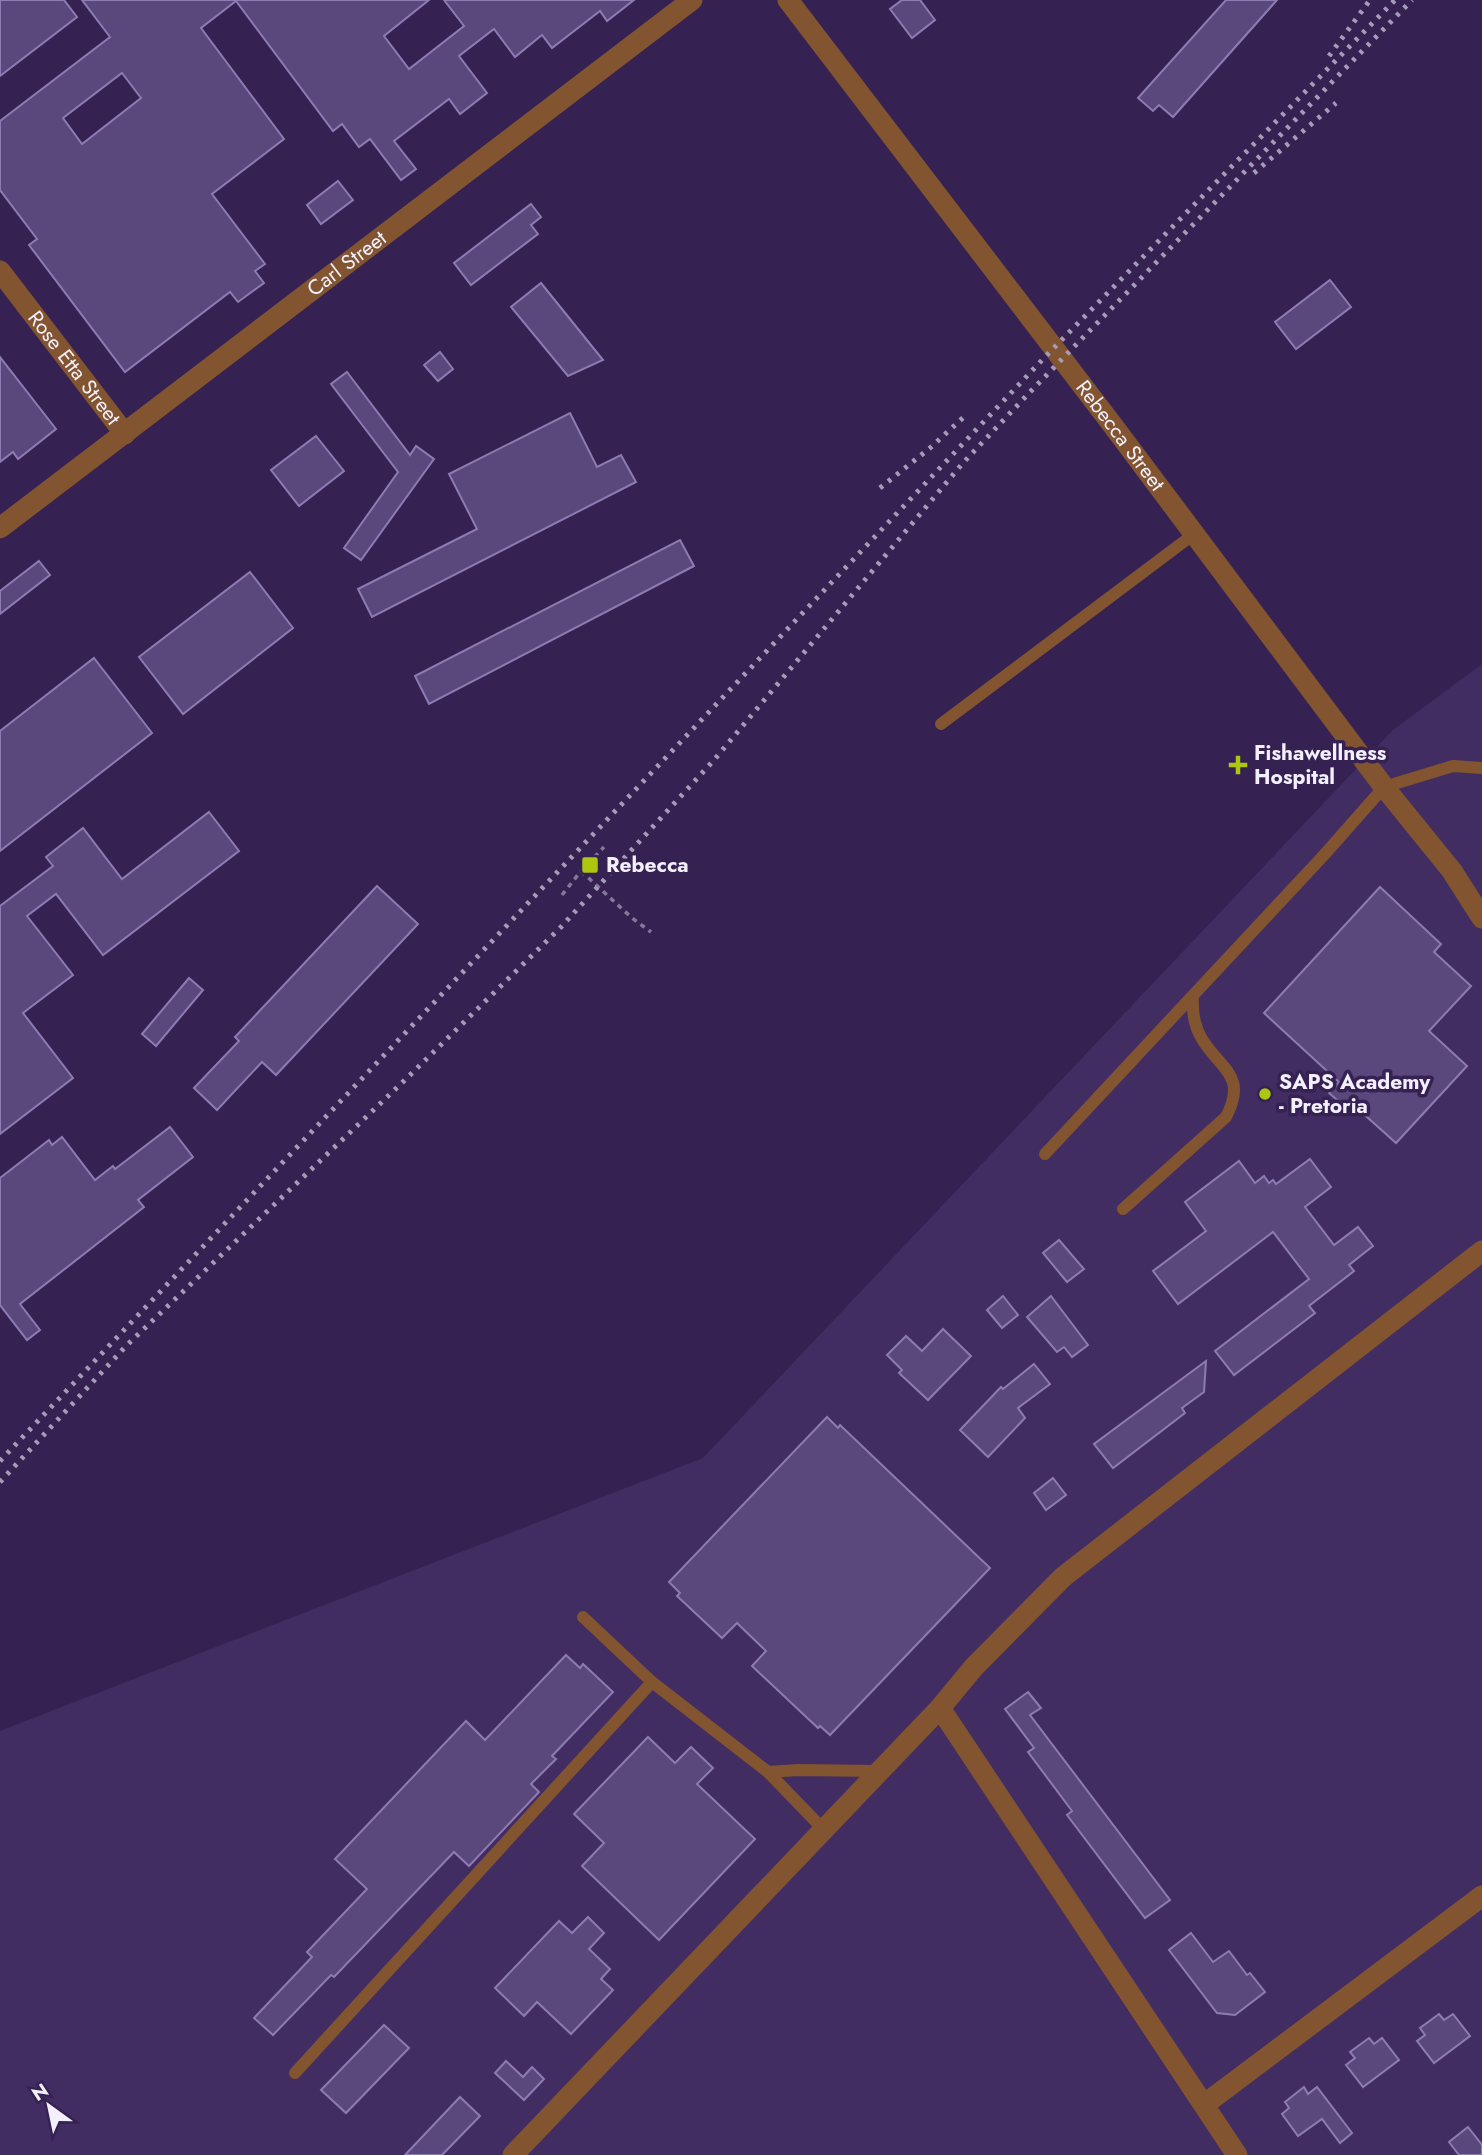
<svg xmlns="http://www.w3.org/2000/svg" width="1482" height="2155" font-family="Jost,sans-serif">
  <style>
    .built { fill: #422d63 }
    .building { fill: #5a487c; stroke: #8d7bb3; stroke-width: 2; fill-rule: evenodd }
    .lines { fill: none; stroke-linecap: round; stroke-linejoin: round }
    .path { stroke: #85789a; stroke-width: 3.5; stroke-dasharray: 5 5; stroke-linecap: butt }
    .lane { stroke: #82542f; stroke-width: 12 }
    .street { stroke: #82542f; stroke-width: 21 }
    .rail { stroke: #a69cb8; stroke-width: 5; stroke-dasharray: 3.5 7; stroke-linecap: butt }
    .poi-dot { fill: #adc610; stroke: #352253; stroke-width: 2.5 }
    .labels { text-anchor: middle; stroke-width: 7; stroke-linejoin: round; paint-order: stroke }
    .street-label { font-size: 21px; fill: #f3effc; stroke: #352253 }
    .poi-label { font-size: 21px; font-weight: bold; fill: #f3effc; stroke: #352253; text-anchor: start }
  </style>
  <rect width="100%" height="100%" fill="#352253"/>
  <path class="built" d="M1482 664V2155H0V1731L703 1458 1393 730Z"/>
  <g class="building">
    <path d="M0 0H64L77 17 0 76Z"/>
    <path d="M82 0H429L384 36 409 69 464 26 444 0H634L607 21 600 11 552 48 542 35 515 57 494 29 459 56 487 93 460 114 449 99 394 141 416 169 401 180 370 139 359 147 342 124 333 131 236 1 201 28 284 139 212 194 265 264 255 271 264 283 238 302 230 292 125 372 29 245 37 239 0 190V121L110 37ZM122 73 141 98 82 144 63 118Z"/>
    <path d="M902 0H920L935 20 912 38 890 9Z"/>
    <path d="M1226 0H1277L1173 117 1159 105 1153 111 1138 98Z"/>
    <path d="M338 181 353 200 321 224 307 205Z"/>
    <path d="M531 204 541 217 531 225 538 234 471 285 454 263Z"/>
    <path d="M1330 280 1351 307 1296 349 1275 322Z"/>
    <path d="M541 283 603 360 568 376 511 307Z"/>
    <path d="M440 352 453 369 438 381 424 365Z"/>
    <path d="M0 357 56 429 18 459 13 452 0 462Z"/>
    <path d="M347 372 410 455 416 446 434 459 361 560 344 548 398 472 331 384Z"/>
    <path d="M570 413 597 467 621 455 636 482 372 617 358 589 477 529 449 474Z"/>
    <path d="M316 436 344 471 299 506 271 470Z"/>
    <path d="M680 540 694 566 429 704 415 676Z"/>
    <path d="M39 561 50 575 0 614V591Z"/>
    <path d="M250 572 293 628 183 714 139 657Z"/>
    <path d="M94 658 152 733 0 851V731Z"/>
    <path d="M209 812 239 851 103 955 56 894 27 916 73 975 23 1013 73 1078 0 1134V906L53 866 46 857 83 828 122 879Z"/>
    <path d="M377 886 418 924 276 1075 262 1062 217 1110 194 1088 239 1041 235 1037Z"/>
    <path d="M1380 887 1441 944 1434 952 1471 986 1429 1031 1467 1066 1396 1143 1358 1109 1353 1114 1329 1093 1339 1082 1264 1013Z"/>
    <path d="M189 978 203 990 156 1046 142 1034Z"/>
    <path d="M170 1127 193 1157 138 1200 144 1207 20 1304 40 1330 27 1340 0 1305V1178L49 1140 52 1145 62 1137 95 1180 113 1166 115 1169Z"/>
    <path d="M1310 1159 1331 1187 1305 1207 1334 1245 1358 1227 1373 1246 1349 1265 1354 1271 1309 1306 1315 1313 1234 1375 1215 1351 1309 1279 1273 1232 1178 1304 1153 1271 1206 1231 1185 1202 1239 1161 1255 1183 1264 1176 1269 1183 1273 1180 1276 1184Z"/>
    <path d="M1059 1240 1084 1269 1067 1282 1043 1253Z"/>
    <path d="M1003 1296 1018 1315 1002 1328 987 1310Z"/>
    <path d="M1051 1296 1088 1345 1072 1357 1064 1347 1057 1352 1027 1317Z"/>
    <path d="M943 1329 971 1356 928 1400 899 1373 902 1370 887 1355 906 1336 922 1351Z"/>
    <path d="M1206 1361 1204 1392 1182 1408 1185 1413 1113 1468 1094 1444Z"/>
    <path d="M1034 1364 1050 1384 1018 1408 1025 1418 988 1457 960 1430 1001 1387 1003 1389Z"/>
    <path d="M827 1417 838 1428 840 1425 990 1568 830 1735 820 1726 818 1728 752 1666 766 1651 737 1623 722 1638 677 1596 680 1593 669 1582Z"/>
    <path d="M1053 1478 1066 1495 1046 1510 1034 1493Z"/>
    <path d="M566 1655 580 1668 583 1664 613 1692 552 1756 556 1759 531 1784 539 1792 469 1866 454 1852 334 1977 331 1975 273 2035 254 2018 312 1957 307 1952 367 1889 335 1859 466 1721 485 1740Z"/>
    <path d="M1028 1692 1041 1708 1030 1715 1170 1900 1145 1918 1067 1815 1072 1811 1028 1752 1034 1748 1005 1709Z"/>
    <path d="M648 1737 675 1763 691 1747 713 1768 697 1784 755 1839 659 1940 582 1866 604 1843 574 1814Z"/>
    <path d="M588 1917 604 1933 589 1949 610 1969 601 1979 613 1990 571 2034 537 2002 524 2016 495 1988 559 1921 572 1933Z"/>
    <path d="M1191 1933 1213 1962 1229 1951 1247 1975 1250 1973 1265 1992 1235 2015 1217 2013 1169 1950Z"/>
    <path d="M1439 2014 1444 2020 1453 2014 1470 2036 1434 2063 1417 2041 1425 2035 1420 2028Z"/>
    <path d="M384 2025 409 2048 346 2113 321 2090Z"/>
    <path d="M1369 2038 1374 2044 1382 2038 1399 2060 1363 2087 1346 2065 1355 2058 1350 2052Z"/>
    <path d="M506 2061 523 2077 532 2067 544 2079 524 2100 495 2073Z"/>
    <path d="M1304 2087 1308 2094 1317 2087 1352 2133 1340 2143 1322 2119 1298 2136 1282 2114 1289 2108 1285 2102Z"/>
    <path d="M460 2097 480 2116 442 2155H405Z"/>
    <path d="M1468 2127 1482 2145V2155H1459L1449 2142Z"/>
  </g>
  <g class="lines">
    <g class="path">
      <path d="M581 871 632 918 651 932"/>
      <path d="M562 895 581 871 604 847"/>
    </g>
    <g class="lane">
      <path d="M941 724 1194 534"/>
      <path d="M1045 1154 1324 855 1384 787 1453 766 1482 768"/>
      <path d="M1123 1209 1226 1117C1248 1075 1220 1069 1202 1039 1194 1026 1192 1011 1193 996"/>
      <path d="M583 1617 652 1682 768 1772 824 1830"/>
      <path d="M768 1772 798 1770 879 1771"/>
      <path d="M295 2073 652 1682"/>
    </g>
    <g class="street">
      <path id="s1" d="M788 0 1111 423 1384 787 1452 871 1482 918"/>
      <path id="s2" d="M0 271 125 434"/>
      <path id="s3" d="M0 528 692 0"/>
      <path d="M940 1708 1237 2155"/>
      <path d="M1205 2104 1482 1896"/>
      <path d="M513 2155 940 1708 974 1667 1063 1577 1482 1251"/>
    </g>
    <g class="rail">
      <path d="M1329 56 1370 0"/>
      <path d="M1254 173 1336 103"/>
      <path d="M880 488 930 448 966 415"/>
      <path d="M0 1461 1044 358 1395 0"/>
      <path d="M0 1482 127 1345 407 1078 561 927 714 760 962 464 1030 392 1412 0"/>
    </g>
  </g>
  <g class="poi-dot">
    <path d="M1234.5 754.5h7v7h7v7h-7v7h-7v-7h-7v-7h7z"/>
    <rect x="581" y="856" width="18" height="18" rx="3.5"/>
    <circle cx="1265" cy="1094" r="7"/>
  </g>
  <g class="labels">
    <g class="street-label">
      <text dy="7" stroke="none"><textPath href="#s3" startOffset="436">Carl Street</textPath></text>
      <text dy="7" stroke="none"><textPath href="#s2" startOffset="122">Rose Etta Street</textPath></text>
      <text dy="7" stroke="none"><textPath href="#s1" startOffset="548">Rebecca Street</textPath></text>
    </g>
    <g class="poi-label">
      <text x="1254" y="760">Fishawellness<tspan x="1254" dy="24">Hospital</tspan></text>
      <text x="606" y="872">Rebecca</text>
      <text x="1279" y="1089">SAPS Academy<tspan x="1279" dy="24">- Pretoria</tspan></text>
    </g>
  </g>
  <g transform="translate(49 2106) rotate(327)" stroke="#352253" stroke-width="5" paint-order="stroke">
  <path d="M0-5L12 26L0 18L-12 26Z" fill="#f3effc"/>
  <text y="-10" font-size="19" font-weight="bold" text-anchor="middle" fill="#f3effc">N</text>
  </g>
</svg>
